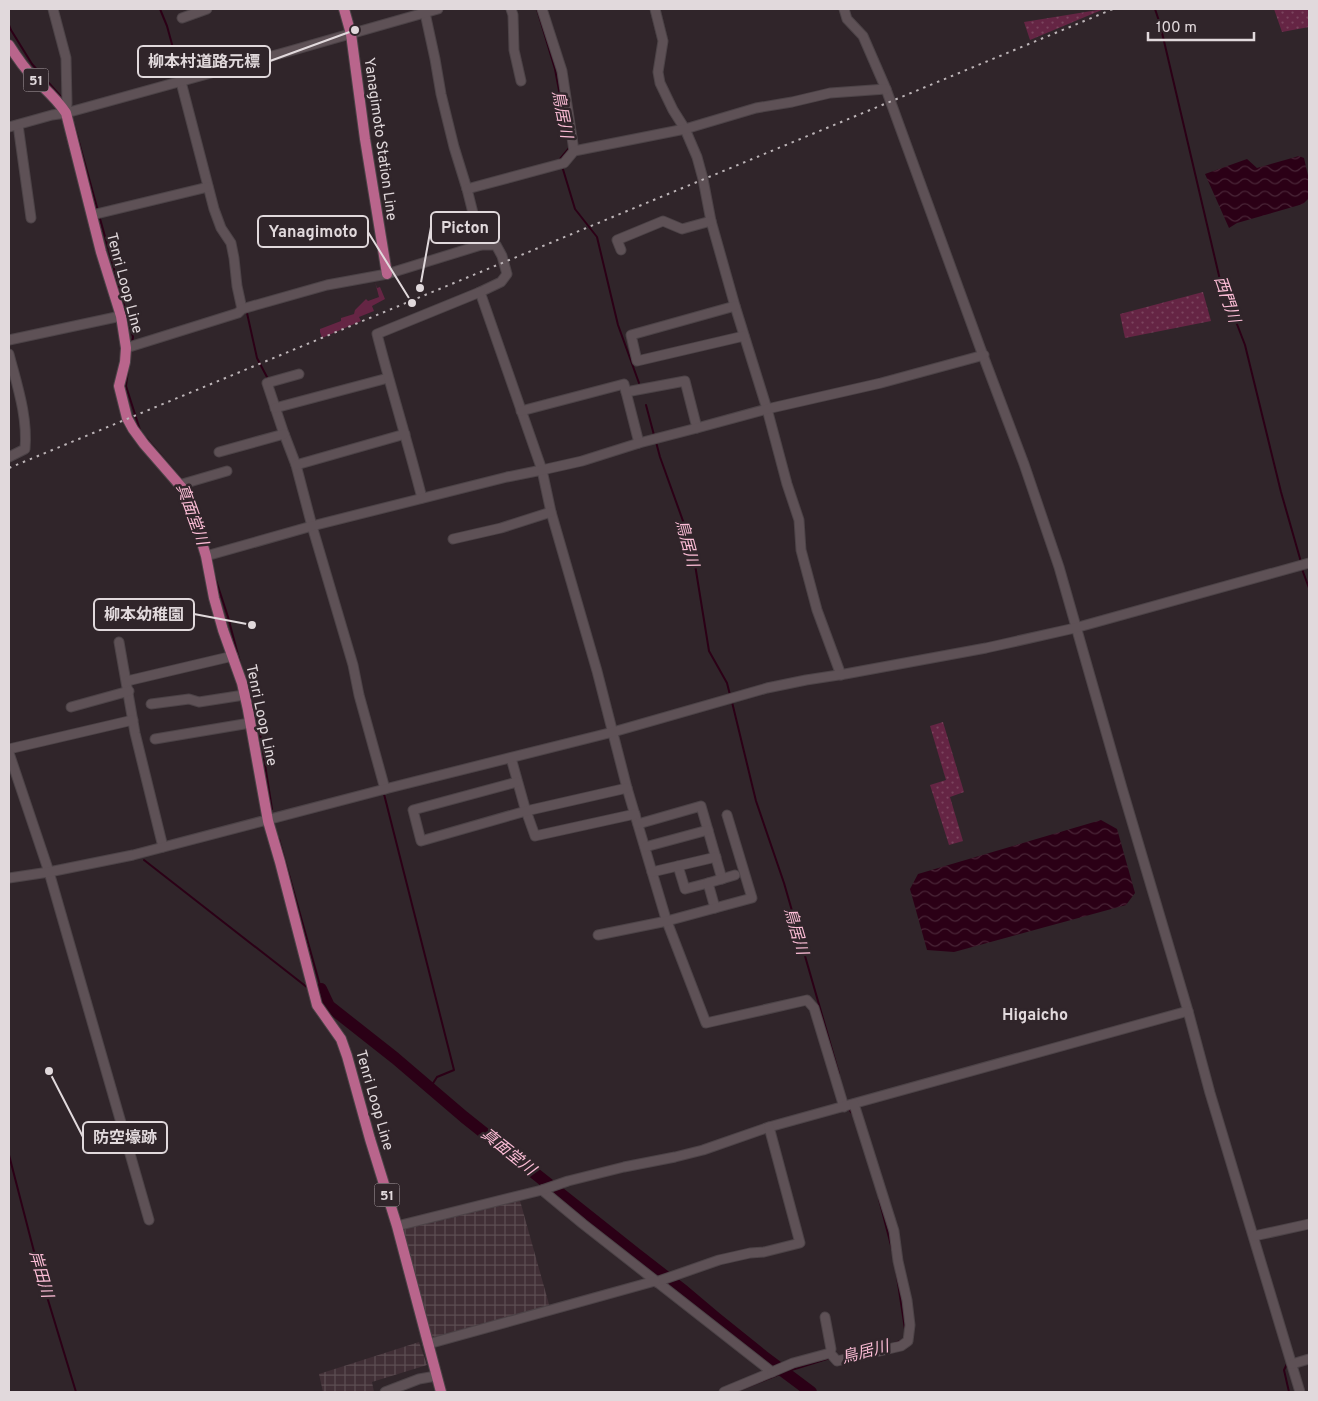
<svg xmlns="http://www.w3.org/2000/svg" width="1318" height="1401" font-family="Overpass,'Noto Sans JP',sans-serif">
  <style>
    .industrial { fill: url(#industrial-grid) }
    .grass { fill: url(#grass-dots) }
    .park { fill: #652544 }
    .water { fill: url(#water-waves) }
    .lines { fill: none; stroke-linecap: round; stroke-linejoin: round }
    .stream { stroke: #2b0016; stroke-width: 2 }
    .river { stroke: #2b0016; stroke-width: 12 }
    .minor-casing { stroke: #4c4347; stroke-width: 11 }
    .major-casing { stroke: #4c4347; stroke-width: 12 }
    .minor { stroke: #5e5156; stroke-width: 9 }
    .major { stroke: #b9658c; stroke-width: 10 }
    .rail { stroke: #bcb4b7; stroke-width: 2; stroke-dasharray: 2.5 5; stroke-linecap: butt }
    .labels { text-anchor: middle; stroke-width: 5; stroke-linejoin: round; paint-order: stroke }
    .shield { fill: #30252a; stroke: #aca3a7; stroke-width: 1 }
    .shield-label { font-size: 14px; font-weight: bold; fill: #e1d9dc }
    .street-label { font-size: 15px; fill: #e1d9dc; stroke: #30252a }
    .water-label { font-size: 16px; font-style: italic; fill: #fbbcd5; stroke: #30252a }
    .neighbourhood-label { font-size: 16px; font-weight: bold; fill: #e1d9dc; stroke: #30252a }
    .leader { fill: none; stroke: #e1d9dc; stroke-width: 2 }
    .callout-dot { fill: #e1d9dc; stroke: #30252a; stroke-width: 2 }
    .callout { fill: #30252a; stroke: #e1d9dc; stroke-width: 2 }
    .callout-label { font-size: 16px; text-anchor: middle; font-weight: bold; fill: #e1d9dc }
  </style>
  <defs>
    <pattern id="industrial-grid" width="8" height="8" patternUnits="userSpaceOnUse" patternTransform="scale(1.25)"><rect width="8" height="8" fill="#412f36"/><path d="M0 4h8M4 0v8" fill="none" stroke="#5c4d52"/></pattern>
    <pattern id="grass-dots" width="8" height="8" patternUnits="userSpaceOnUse" patternTransform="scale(1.25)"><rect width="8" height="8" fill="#652544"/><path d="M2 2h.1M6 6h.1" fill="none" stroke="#7b445e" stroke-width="1.8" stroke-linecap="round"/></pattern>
    <pattern id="water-waves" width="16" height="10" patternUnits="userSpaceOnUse" patternTransform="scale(1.25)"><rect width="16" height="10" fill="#2b0016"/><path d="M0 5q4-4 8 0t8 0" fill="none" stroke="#492537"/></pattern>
  </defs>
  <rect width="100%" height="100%" fill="#30252a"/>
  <g class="industrial">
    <path d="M519 1197 550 1308 432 1341 403 1233 405 1228Z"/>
    <path d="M419 1342 427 1365 372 1382 374 1392H323L319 1374Z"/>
  </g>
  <g class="grass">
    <path d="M1104 9 1030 40 1024 22Z"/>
    <path d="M1274 9H1309V27L1282 32Z"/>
    <path d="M1203 292 1211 321 1125 338 1120 314Z"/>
    <path d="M943 722 964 792 950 797 963 841 949 845 930 785 946 780 930 726Z"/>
  </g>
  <path class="park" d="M375 282 377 288 380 287 385 299 372 306 374 311 359 317 361 321 322 338 320 332V329L341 321V318L354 314 355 310 366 299 368 301 379 297Z"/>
  <g class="water">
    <path d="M1299 156 1304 158 1309 180V198L1303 204 1237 223 1229 228 1205 174 1247 159 1257 168Z"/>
    <path d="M1101 820 1117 829 1135 893 1126 905 954 952 927 950 910 889 918 874Z"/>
  </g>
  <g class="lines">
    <g class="stream">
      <path d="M160 9 167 26 181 77"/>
      <path d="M537 9 555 69 567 133"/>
      <path d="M1155 9 1160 24 1220 280 1245 345 1281 492 1301 562"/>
      <path d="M9 25 11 30 32 64 63 99"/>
      <path d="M74 124 98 211"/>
      <path d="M561 161 560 159 570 147"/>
      <path d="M562 166 575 209 597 237 618 325 639 383"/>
      <path d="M99 215 133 337 132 343"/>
      <path d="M247 313 257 358 268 379"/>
      <path d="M128 370 126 386 140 430"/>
      <path d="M646 405 654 435"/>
      <path d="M146 438 182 480"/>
      <path d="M656 442 660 457 692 546 709 651 727 683 730 695"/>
      <path d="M1302 569 1309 588"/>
      <path d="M214 574 228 617 242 670"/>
      <path d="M732 702 756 801 784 883 839 1074"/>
      <path d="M252 704 260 733 272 809"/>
      <path d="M384 794 454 1070 437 1077 430 1088"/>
      <path d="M279 839 321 989"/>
      <path d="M144 860 308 988"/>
      <path d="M848 1108 854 1116"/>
      <path d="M9 1155 38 1267 76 1392"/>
      <path d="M879 1199 893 1253"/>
      <path d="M896 1270 905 1329"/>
      <path d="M895 1343 903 1340 905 1336"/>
      <path d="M1288 1362 1284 1370 1289 1392"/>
      <path d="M735 1392 785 1372 830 1358"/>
    </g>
    <path class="river" d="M321 989 329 1006 395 1058 464 1117 635 1253 684 1291 716 1318 763 1356 811 1392"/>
    <g class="minor-casing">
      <g id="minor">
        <path d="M53 9 66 58 67 103 66 113"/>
        <path d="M511 9 513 15 514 50 521 81"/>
        <path d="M542 9 562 71 574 151"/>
        <path d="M655 9 663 41 658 72 660 83 673 110 685 129 697 157 703 179 711 221 735 306 767 409 787 484 799 520 801 550 817 610 841 675"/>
        <path d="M844 9 847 19 863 36 886 89 981 350 1024 464 1059 567 1122 788 1188 1011 1210 1093 1300 1392"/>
        <path d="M425 13 435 59 441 94 454 147 467 189 481 245"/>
        <path d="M182 18 207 9"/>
        <path d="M181 82 214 209 221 228 231 243 234 258 237 286 242 309"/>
        <path d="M18 125 31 218"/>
        <path d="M9 127 52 115 66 113 283 53 438 9"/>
        <path d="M467 189 564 163 574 151 685 129 756 108 792 102 830 93 886 89"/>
        <path d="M92 215 208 187"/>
        <path d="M621 250 617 240 663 221 682 229 711 221"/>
        <path d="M735 306 631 335 637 361 744 336"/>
        <path d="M9 340 121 316"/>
        <path d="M126 348 238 313 242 309 327 285 387 274 481 245H496L502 256 507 274 501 282 480 292 542 470 551 512 597 671 627 788 666 919 706 1023 807 1000 814 1008 844 1107"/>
        <path d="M9 354C17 385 28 417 25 449L9 457"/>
        <path d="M299 374 267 383 283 431 296 465 312 526 353 665 359 695 385 789"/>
        <path d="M626 392 685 381 697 428"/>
        <path d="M275 408 388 378"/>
        <path d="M521 411 624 384 639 443"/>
        <path d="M219 452 284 434"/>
        <path d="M296 465 405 434"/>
        <path d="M179 485 227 471"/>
        <path d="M422 498C408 443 391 389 377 334L480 292"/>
        <path d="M453 539 501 528 551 512"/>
        <path d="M206 556 312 526 507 477 542 470 582 461 639 443 697 428 767 409 881 383 984 355"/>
        <path d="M119 642 135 733 163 847"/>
        <path d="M127 681 233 656"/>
        <path d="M151 704 189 699 199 702 244 695"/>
        <path d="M71 707 129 691"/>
        <path d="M155 739 250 723"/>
        <path d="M9 749 133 720"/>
        <path d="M9 753 49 872 149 1220"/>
        <path d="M511 758 525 808 535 836 635 814"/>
        <path d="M517 782 413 810 421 841 526 811 627 788"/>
        <path d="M638 824 701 806 722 879"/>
        <path d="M645 847 708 830"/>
        <path d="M678 866 685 889 708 883"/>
        <path d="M652 872 716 857"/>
        <path d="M9 878 49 872 133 855 385 789 613 732 767 688 806 680 845 674 986 648 1075 628 1309 563"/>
        <path d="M715 908 708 883 735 875"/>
        <path d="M598 935 667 921 752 898 727 815"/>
        <path d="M542 1190 583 1224 772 1372 724 1392"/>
        <path d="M397 1226 542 1190 568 1181 624 1167 675 1157 703 1150 769 1127 1188 1011"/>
        <path d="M1254 1236 1309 1224"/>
        <path d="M656 1282 719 1260 750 1253 764 1252 800 1243 769 1127"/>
        <path d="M428 1344 655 1281"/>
        <path d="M830 1353 837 1361 901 1346 908 1341 910 1325 907 1300 898 1261 894 1231 854 1104"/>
        <path d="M1292 1364 1309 1359"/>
        <path d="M772 1372 793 1363 830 1353 831 1349 825 1317"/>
        <path d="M385 1392 419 1379 436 1376"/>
      </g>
    </g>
    <g class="major-casing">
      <g id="major">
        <path d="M344 9 351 34 365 139 387 274"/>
        <path d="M9 45C16 56 24 68 33 77 45 89 57 99 66 113L101 252 121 316 126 348 125 362 119 386 127 418 133 429 144 444 184 490 200 536 206 556 214 598 223 630 242 683 248 710 268 821 280 862 317 1005 341 1039 347 1056 370 1139 397 1226 441 1392"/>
      </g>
    </g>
    <use href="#minor" class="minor"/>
    <use href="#major" class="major"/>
    <path class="rail" d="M9 468 1113 9"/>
  </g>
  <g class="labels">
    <g class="shield">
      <rect x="23.5" y="68.5" width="25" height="23" rx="4"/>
      <rect x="374.5" y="1183.5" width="25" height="23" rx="4"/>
    </g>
    <g class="shield-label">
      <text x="36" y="85">51</text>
      <text x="387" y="1200">51</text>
    </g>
    <g class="street-label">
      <text transform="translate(381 139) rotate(82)" y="5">Yanagimoto Station Line</text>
      <text transform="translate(125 283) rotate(75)" y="5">Tenri Loop Line</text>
      <text transform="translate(262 715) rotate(78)" y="5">Tenri Loop Line</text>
      <text transform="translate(375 1100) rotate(74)" y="5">Tenri Loop Line</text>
    </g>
    <g class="water-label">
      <text transform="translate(563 114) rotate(79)" y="6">鳥居川</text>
      <text transform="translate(1228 299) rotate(71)" y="6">西門川</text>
      <text transform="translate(193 514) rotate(70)" y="6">真面堂川</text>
      <text transform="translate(688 543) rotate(75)" y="6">鳥居川</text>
      <text transform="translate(797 931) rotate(74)" y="6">鳥居川</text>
      <text transform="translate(509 1151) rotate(39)" y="6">真面堂川</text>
      <text transform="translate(42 1274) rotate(74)" y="6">岸田川</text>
      <text transform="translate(865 1351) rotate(-15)" y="6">鳥居川</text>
    </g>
    <g class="neighbourhood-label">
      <text x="1035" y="1020">Higaicho</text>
    </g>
  </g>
  <path class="leader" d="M355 30L270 61M420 288L431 227M412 303L368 232M252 625L194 614M49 1071L83 1137"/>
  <g class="callout-dot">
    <circle cx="355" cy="30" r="5"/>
    <circle cx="420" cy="288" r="5"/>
    <circle cx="412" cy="303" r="5"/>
    <circle cx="252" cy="625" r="5"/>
    <circle cx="49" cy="1071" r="5"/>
  </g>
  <g class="callout">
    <rect x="138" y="46" width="132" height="31" rx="5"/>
    <rect x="431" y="212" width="68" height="31" rx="5"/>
    <rect x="258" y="216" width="110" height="31" rx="5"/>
    <rect x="94" y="599" width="100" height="31" rx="5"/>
    <rect x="83" y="1122" width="84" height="31" rx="5"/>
  </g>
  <g class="callout-label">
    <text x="204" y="67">柳本村道路元標</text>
    <text x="465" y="233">Picton</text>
    <text x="313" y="237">Yanagimoto</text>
    <text x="144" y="620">柳本幼稚園</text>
    <text x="125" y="1143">防空壕跡</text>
  </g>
  <rect width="1318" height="1401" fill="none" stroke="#e1d9dc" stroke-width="20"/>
  <path d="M1148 32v8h106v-8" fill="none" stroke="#e1d9dc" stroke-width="2.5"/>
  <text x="1156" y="32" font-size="15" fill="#e1d9dc" stroke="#30252a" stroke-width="4" paint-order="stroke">100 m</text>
</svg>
